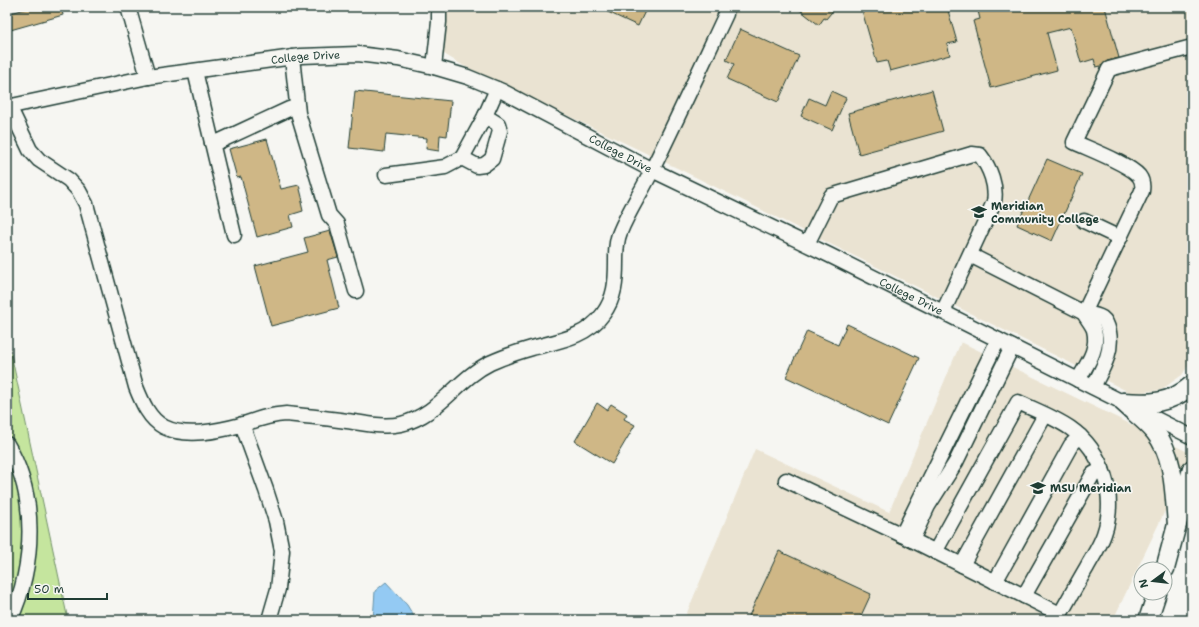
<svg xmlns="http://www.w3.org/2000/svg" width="1199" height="627" font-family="'Shantell Sans',sans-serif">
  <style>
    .built { fill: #eae3d2 }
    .green { fill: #c5e59e; stroke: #729169 }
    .water { fill: #94caf3; stroke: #6592a7 }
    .building { fill: #cfb786; stroke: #1f3d34 }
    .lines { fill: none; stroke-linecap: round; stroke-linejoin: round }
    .minor-casing { stroke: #1f3d34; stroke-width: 17 }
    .major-casing { stroke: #1f3d34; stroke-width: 21 }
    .minor { stroke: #f6f6f2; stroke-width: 14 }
    .major { stroke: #f6f6f2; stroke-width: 18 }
    .labels { text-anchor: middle; stroke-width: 3.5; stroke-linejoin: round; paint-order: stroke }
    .street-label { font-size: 11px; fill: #1f3d34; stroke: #f6f6f2 }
    .poi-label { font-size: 11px; font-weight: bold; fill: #1f3d34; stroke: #f6f6f2; text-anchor: start }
  </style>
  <rect width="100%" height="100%" fill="#f6f6f2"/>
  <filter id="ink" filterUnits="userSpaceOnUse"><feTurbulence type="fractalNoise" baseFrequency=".025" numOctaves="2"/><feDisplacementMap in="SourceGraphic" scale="8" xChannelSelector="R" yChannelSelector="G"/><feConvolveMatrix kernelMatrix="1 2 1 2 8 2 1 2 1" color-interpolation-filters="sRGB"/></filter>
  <g filter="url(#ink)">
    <g class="built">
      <path d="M443 7H1192V360L1182 375 1161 390 1131 393 677 168 464 66 444 54Z"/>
      <path d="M961 342 1192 454 1113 620H684L755 449 889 512Z"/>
    </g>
    <path class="green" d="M7 335 68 620H7Z"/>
    <path class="water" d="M386 582 407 605 416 620H373L375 591Z"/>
    <g class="building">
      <path d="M33 7H61L63 15 7 31V14Z"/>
      <path d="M597 7H647L638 26Z"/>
      <path d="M796 7H836L826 19 824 18 819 25Z"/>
      <path d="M861 7H947L957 42 947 44 950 55 890 71 887 61 877 63Z"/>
      <path d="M977 7H1105L1119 58 1107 61 1101 66 1096 67 1094 59 1081 63 1071 27 1047 33 1057 70 991 88 973 21 980 19Z"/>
      <path d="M740 29 799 56 778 102 727 79 734 64 726 60Z"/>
      <path d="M932 90 943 131 859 154 848 113Z"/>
      <path d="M355 91 451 101 447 136 440 135 439 151 426 149 427 138 386 134 384 152 349 148Z"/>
      <path d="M831 91 846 98 832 130 801 116 809 98 825 105Z"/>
      <path d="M267 139 281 189 299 185 303 201 301 202 303 211 290 215 293 227 257 237 241 177 237 178 229 149Z"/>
      <path d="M1047 159 1082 174 1052 241 1017 225Z"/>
      <path d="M330 231 338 257 327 260 339 308 271 326 255 266 308 252 304 238Z"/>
      <path d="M847 324 919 358 888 425 786 377 807 331 838 345Z"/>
      <path d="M597 403 607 410 611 404 627 414 624 419 635 425 612 464 575 441Z"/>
      <path d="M779 551 871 594 859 620H747Z"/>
    </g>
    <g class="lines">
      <g class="minor-casing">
        <g id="minor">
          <path d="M128 7 148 77"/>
          <path d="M292 57 298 113 329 215 337 224 356 291"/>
          <path d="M434 67 439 22V7"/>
          <path d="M195 71 234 235"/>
          <path d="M9 106 30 150 39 160 69 180 79 191 86 204 136 387C142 402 149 419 164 427 186 438 218 431 241 425 256 420 269 415 286 414 306 416 326 418 347 421 364 423 383 428 401 424 439 415 457 379 490 363 503 357 518 352 532 348 558 341 587 337 603 314 615 298 616 281 616 262 616 252 616 241 620 232 629 210 643 190 653 168 678 117 702 65 726 14V7"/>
          <path id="s1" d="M7 107 148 77 301 56 358 54 398 59 434 67 468 77 502 91 652 170 829 255 1192 437"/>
          <path d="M212 143 220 141 289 109 297 107"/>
          <path d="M462 158 477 166 484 165 492 159 500 131 498 124 485 116"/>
          <path d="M386 175 445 167 462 158 485 116 497 89"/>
          <path d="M1084 221 1120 238"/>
          <path d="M807 244 831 196 972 154 980 155C990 168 997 186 994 202L943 312"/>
          <path d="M970 255 1084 313C1090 314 1097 315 1102 318 1106 321 1108 327 1109 332 1113 353 1102 369 1093 387"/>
          <path d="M1084 313 1142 191C1143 185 1142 180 1139 176 1129 164 1089 149 1074 142L1109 69 1192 47"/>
          <path d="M1078 380C1087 364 1099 349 1094 330 1092 324 1087 319 1084 313"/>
          <path d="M242 424 266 490 276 521 282 551 278 589 269 620"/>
          <path d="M7 444C38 496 35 566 10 620"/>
          <path d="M786 480 902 535 1060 614"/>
          <path d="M902 535 998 340"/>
          <path d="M912 540 928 506 956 462 1012 347"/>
          <path d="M935 552 1018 402C1035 410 1054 417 1070 428 1103 451 1117 496 1104 534 1100 546 1093 556 1087 567 1077 584 1067 602 1057 620"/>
          <path d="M962 565 1045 415"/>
          <path d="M995 582 1071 445 1080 436"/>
          <path d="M1024 596 1093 474 1102 469"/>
        </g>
      </g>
      <g class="major-casing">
        <g id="major">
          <path d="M1123 402C1133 412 1146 421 1155 432 1175 457 1174 493 1177 524"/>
          <path d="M1123 402C1151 404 1170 404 1192 385"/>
          <path d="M1165 569 1192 469"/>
          <path d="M1148 620 1157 593"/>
        </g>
      </g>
      <use href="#minor" class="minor"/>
      <use href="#major" class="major"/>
    </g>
  </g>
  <defs>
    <g id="university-bare" transform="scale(1.2)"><path d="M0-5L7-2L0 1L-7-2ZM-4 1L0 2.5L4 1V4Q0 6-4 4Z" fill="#1f3d34" stroke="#f6f6f2" stroke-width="2.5" paint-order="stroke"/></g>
  </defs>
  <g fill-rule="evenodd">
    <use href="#university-bare" x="979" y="212"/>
    <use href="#university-bare" x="1038" y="488"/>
  </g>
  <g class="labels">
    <g class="street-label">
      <text dy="4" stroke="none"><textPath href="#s1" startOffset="303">College Drive</textPath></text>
      <text dy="4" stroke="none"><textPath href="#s1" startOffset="639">College Drive</textPath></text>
      <text dy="4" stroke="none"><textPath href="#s1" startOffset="963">College Drive</textPath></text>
    </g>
    <g class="poi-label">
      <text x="991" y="210">Meridian<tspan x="991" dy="13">Community College</tspan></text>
      <text x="1050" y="492">MSU Meridian</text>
    </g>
  </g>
  <rect width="1199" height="627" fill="none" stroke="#f6f6f2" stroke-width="24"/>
  <rect x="12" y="12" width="1175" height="603" fill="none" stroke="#1f3d34" stroke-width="1.5" filter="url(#ink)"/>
  <g transform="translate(1153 581) rotate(255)"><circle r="19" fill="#f6f6f2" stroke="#a0aca6"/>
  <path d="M0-3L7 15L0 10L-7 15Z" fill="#1f3d34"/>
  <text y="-6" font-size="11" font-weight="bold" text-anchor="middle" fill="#1f3d34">N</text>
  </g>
  <path d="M28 593v6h79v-6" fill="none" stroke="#1f3d34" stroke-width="2"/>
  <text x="34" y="593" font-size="12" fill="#1f3d34" stroke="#f6f6f2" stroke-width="3" paint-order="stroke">50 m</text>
</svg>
